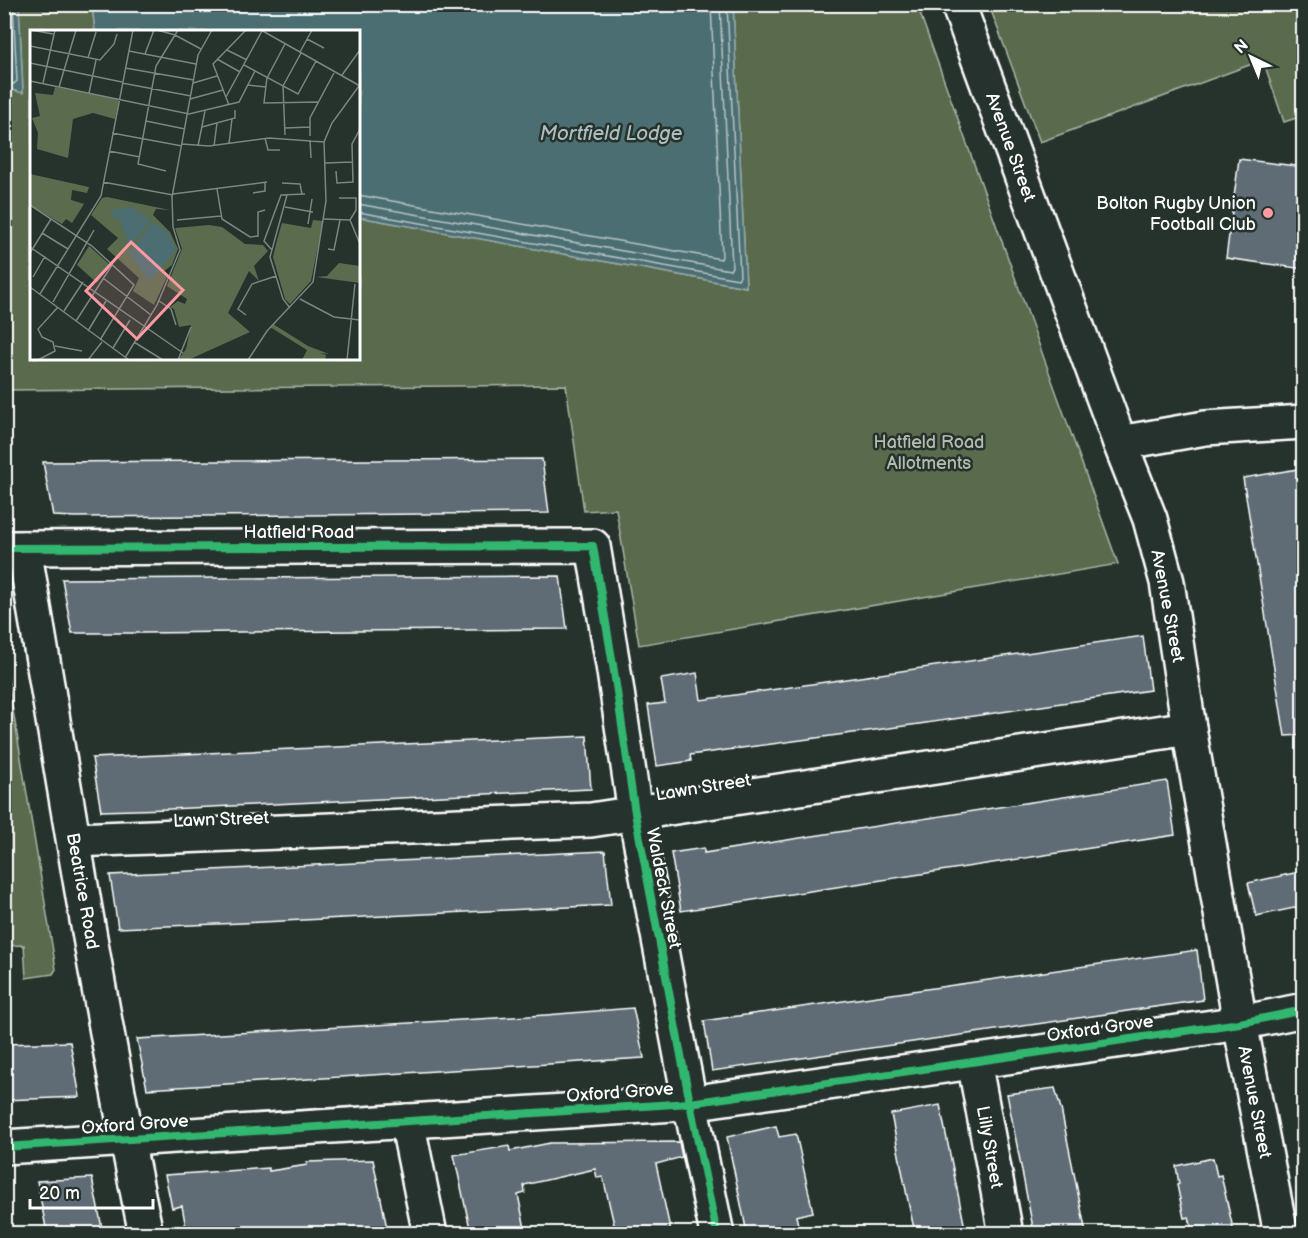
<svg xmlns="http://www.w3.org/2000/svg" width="1308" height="1238" font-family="'Balsamiq Sans',sans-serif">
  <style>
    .green { fill: #5a6b4e; stroke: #acb5a6; stroke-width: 1.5 }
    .water { fill: #4c6e72; stroke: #94a8aa; stroke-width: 1.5 }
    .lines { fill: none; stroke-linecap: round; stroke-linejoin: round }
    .shore { stroke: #b7c5c7; stroke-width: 1.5 }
    .building { fill: #5e6c76; stroke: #fff; stroke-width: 1.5 }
    .minor-casing { stroke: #fff; stroke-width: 38 }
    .tertiary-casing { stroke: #fff; stroke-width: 38 }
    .minor { stroke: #26332d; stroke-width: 33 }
    .tertiary { stroke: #26332d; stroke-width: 33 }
    .cycleway-casing { stroke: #26332d; stroke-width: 11 }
    .cycleway { stroke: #33b770; stroke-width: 8 }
    .poi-dot { fill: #ff9aa2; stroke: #26332d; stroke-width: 2 }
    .labels { text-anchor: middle; stroke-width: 5; stroke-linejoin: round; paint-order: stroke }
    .street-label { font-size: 18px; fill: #fff; stroke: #26332d }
    .poi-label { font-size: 18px; fill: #fff; stroke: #26332d; text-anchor: end }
    .park-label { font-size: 18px; fill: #b5bcaf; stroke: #26332d }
    .water-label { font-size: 20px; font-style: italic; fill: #aebec0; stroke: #26332d }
    .inset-road { fill: none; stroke: #7d8581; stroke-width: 1.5 }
    .view { fill: #ff9aa2; fill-opacity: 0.15; stroke: #ff9aa2; stroke-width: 3 }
    .inset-edge { fill: none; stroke: #fff; stroke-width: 3 }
  </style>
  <rect width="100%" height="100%" fill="#26332d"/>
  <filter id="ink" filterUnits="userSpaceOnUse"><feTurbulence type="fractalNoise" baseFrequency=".0167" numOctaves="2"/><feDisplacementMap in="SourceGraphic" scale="12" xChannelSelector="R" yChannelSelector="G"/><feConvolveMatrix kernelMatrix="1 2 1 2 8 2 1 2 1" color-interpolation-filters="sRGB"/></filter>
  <g filter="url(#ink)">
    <g class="green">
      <path d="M815 4 816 8 826 4 917 5 1118 564 639 645 616 509 584 511 566 385 5 390 4 88 23 92 19 5H92L95 31 32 32V358H358L359 217 746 287 733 5Z"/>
      <path d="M989 5H1303V116L1284 122 1263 60 1040 142Z"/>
      <path d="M4 656 56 969 53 974 26 978 24 945 5 946Z"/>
    </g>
    <g class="water">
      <path d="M4 5H19L23 93 5 88Z"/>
      <path d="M92 5H733L746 287 359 217 358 32 95 31Z"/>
    </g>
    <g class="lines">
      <g class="shore">
        <path d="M4 75 7 74 9 72 5 4"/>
        <path d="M4 82 14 84 17 81 13 4"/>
        <path d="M358 195 721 259 722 256 711 4"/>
        <path d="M358 204 730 270 732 267 720 4"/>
        <path d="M358 212 738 279 740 276 727 4"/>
      </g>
    </g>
    <g class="building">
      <path d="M1239 159 1304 167V269L1226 258Z"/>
      <path d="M542 459 549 513 75 517 53 516 43 462Z"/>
      <path d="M1304 468V735L1285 736 1243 478Z"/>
      <path d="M560 576 567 629 142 633H72L62 579Z"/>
      <path d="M1143 636 1150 690 919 724 690 755 691 761 657 766 648 705 665 703 661 679 697 673 701 700Z"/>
      <path d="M587 736 591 789 169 809 101 811 92 758Z"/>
      <path d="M1167 781 1175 835 681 911 671 853 704 848V853Z"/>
      <path d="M605 851 611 905 242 923 118 928 110 875Z"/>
      <path d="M1304 871V906L1256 916 1248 883Z"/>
      <path d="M1197 950 1203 1000 712 1071 704 1021Z"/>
      <path d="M633 1008 644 1058 147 1089 137 1039 546 1015Z"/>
      <path d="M70 1042 80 1097 4 1100V1044Z"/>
      <path d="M1055 1088 1061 1109 1086 1233H1034L1007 1094Z"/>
      <path d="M940 1105 957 1189 966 1233H915L909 1206 891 1114Z"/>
      <path d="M776 1126 779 1137 796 1134 813 1212 796 1216 800 1233H747L727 1137Z"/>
      <path d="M679 1142 682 1157 656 1164 671 1233H616L603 1177 597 1178 595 1169 524 1185 525 1193 518 1195 526 1233H471L454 1155 509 1146 510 1151 550 1143Z"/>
      <path d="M1213 1158 1217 1176 1221 1175 1234 1233H1193L1189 1217 1184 1218 1177 1185 1179 1184 1176 1166Z"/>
      <path d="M373 1160 388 1233H187L182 1206 172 1208 165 1175 269 1168V1171L307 1165V1162Z"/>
      <path d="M92 1178 103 1233H47L37 1181Z"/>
    </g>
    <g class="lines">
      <g class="minor-casing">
        <g id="minor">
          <path d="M1120 443 1205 428 1304 422"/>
          <path d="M4 548 593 546 613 665 635 813 690 1103 717 1234"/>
          <path d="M24 548C63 777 99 1006 146 1234"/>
          <path d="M74 840 591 820 1189 728"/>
          <path d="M974 1061 1006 1234"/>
          <path d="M407 1121 430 1234"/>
          <path d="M4 1147 690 1103 1240 1023 1304 1010"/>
        </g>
      </g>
      <g class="tertiary-casing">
        <path id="tertiary" d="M958 4 1120 443 1150 519 1167 582 1189 728 1240 1023 1281 1234"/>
      </g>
      <use href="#minor" class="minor"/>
      <use href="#tertiary" class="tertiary"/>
      <g class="cycleway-casing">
        <g id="cycleway">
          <path d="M4 548 593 546 613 665 635 813 690 1103 717 1234"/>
          <path d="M4 1147 690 1103 1240 1023 1304 1010"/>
        </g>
      </g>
      <use href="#cycleway" class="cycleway"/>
    </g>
  </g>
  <circle class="poi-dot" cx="1268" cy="213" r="6"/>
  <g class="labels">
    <g class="street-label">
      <text transform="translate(1011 147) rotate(70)" y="6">Avenue Street</text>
      <text x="299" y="538">Hatfield Road</text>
      <text transform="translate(1168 606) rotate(79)" y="6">Avenue Street</text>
      <text transform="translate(703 787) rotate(-9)" y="6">Lawn Street</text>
      <text transform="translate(221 819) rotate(-2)" y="6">Lawn Street</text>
      <text transform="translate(664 888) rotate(79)" y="6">Waldeck Street</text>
      <text transform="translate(83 891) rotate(80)" y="6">Beatrice Road</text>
      <text transform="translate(1100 1028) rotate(-8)" y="6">Oxford Grove</text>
      <text transform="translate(620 1092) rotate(-4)" y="6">Oxford Grove</text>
      <text transform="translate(1255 1102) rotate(79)" y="6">Avenue Street</text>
      <text transform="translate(135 1124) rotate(-4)" y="6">Oxford Grove</text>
      <text transform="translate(990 1147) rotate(80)" y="6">Lilly Street</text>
    </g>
    <g class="poi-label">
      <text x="1256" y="209">Bolton Rugby Union<tspan x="1256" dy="21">Football Club</tspan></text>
    </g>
    <g class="park-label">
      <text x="929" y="448">Hatfield Road<tspan x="929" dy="21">Allotments</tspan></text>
    </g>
    <g class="water-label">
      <text x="611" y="140">Mortfield Lodge</text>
    </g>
  </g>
  <g transform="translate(30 30)">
    <rect width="330" height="330" fill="#26332d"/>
    <path d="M25 57 89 69 85 89 63 83 43 89 38 128 7 119 8 103 2 88 10 86 5 63 23 65ZM0 144 59 157 57 163 42 160 41 170 54 174 42 193 36 189 32 194 0 175ZM77 167 140 180 126 179 123 185 140 202 148 219 142 235 133 242 138 245 124 275 103 261 109 248 77 219 88 208 61 185 72 168ZM283 190 293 191 281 251 260 274 255 269 243 227 246 214 252 193 281 198ZM179 195 192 197 215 214 233 215 238 221 224 236 229 251 219 241 198 283 220 302 158 330H148L156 319 161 295 149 297 144 279 140 277 148 271 155 274 157 269 137 256 152 219 145 198ZM59 216 79 234 67 253 47 235ZM309 233 330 236V253L286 247 297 246ZM243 294 278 316 299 324 290 323 296 325 295 330H272L277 320 240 297Z" fill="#5a6b4e"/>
    <path d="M101 177 121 190 99 217 91 192 81 184 82 180ZM123 192 138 203 146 220 120 251 99 223Z" fill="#4c6e72"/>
    <path class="inset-road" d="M1 0 23 4M127 0 145 5 171 19M231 0 330 56M277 9 294 18M0 16 70 30 84 14 87 4M197 20 217 30M99 21 166 34M270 22 282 0M115 24 124 0M58 28 66 2M187 29 210 42M0 33 92 52M214 35 268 64 286 31M95 38 164 50M312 45 330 20M237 47 234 73 288 72M237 48 255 14M0 51 159 84 209 72 225 41M13 53 25 0M92 53 161 66M163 53 187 46M218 55 236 57M253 56 255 105M253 56 271 23M29 57 46 0M59 63 66 30M196 67 232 1M160 69 193 60M199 75 183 34 216 0M116 91 155 99M172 97 205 88V80M255 98 280 97M82 103 152 116M280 106V88L305 41M235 108 238 120H250M280 110 281 128M199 113 202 89M152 114 179 116 239 108 294 112M168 116 175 81M184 116 187 93M79 121 110 127M295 133 322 132M136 141 108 134 126 36 148 0M306 141 307 153 323 152 322 114 330 99M73 152 143 165M252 153 270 154 272 164M187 159 192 189 220 207 228 206V182L235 180M223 163 235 161V153M143 164 237 152M257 165 240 227 253 269 260 278M309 168H326V180L320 190M0 175 62 216 104 255 70 310M255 177 283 182M294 189 320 190M147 190 191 186M320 190 330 214M278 194 282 169M12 203 38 219M0 217 153 323M298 219 304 220 310 190M242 220 234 211 251 165 275 164M0 223 21 189M3 247 15 226M73 248 121 285M0 257 99 330M10 264 71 166 103 0M270 269 304 287 330 290M129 271 141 279 146 295M23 272 64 200M34 281 53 252M216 285 208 279 222 254 246 246M46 291 82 235M58 301 76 271M104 312 133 330M25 316 52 321M83 318 100 290M95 328 127 275 150 220 143 197 142 167 168 25 182 0M8 330 25 321 23 312 12 307 8 299 28 277M58 330 72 312M148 330 161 297M218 330 237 301 283 252 296 171 294 112 302 93 329 56M317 330 325 254"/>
    <path class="view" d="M101 212 153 260 107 309 56 261Z"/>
    <rect width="330" height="330" class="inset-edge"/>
  </g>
  <rect width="1308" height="1238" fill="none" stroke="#26332d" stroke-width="24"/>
  <rect x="12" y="12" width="1284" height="1214" fill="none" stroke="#fff" stroke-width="2" filter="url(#ink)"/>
  <g transform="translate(1251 57) rotate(317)" stroke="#26332d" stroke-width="4.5" paint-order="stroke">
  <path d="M0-4.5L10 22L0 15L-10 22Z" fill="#ffffff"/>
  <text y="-9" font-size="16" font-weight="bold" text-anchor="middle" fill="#ffffff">N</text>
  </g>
  <path d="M30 1199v9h123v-9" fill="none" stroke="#ffffff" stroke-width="3"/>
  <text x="39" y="1199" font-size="18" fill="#ffffff" stroke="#26332d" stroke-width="4.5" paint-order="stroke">20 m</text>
</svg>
